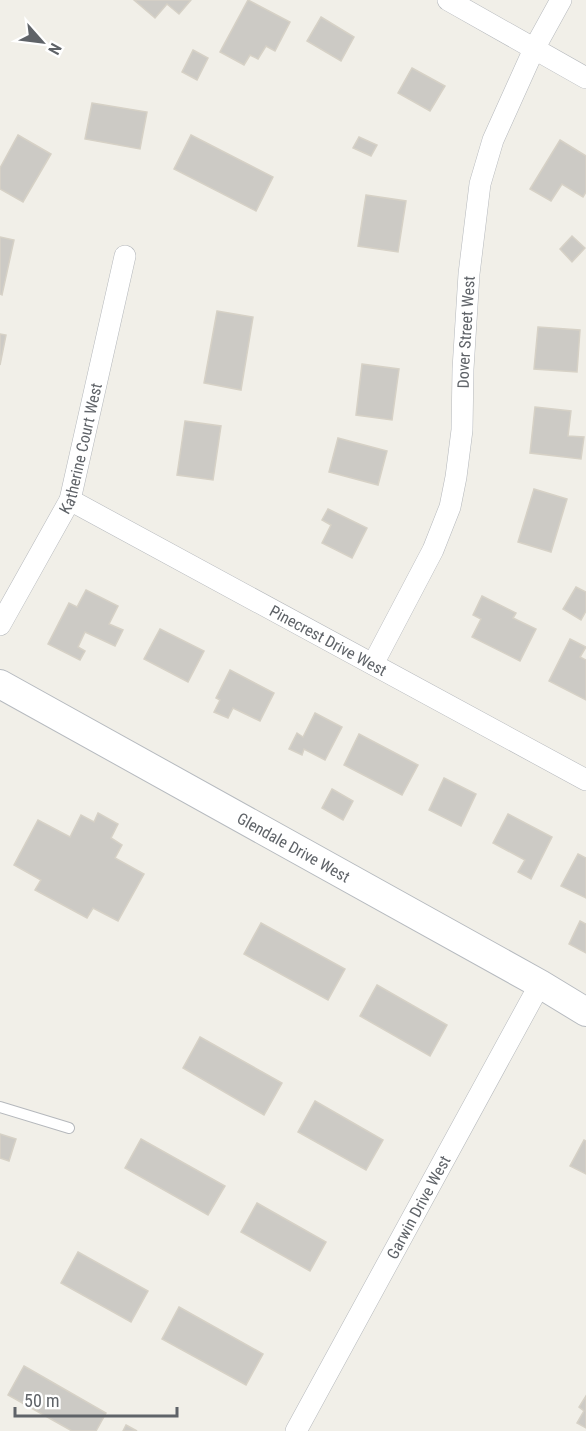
<svg xmlns="http://www.w3.org/2000/svg" width="586" height="1431" font-family="'Roboto Condensed',sans-serif">
  <style>
    .building { fill: #cccac5; stroke: #d6d1c6; stroke-width: 1.5 }
    .lines { fill: none; stroke-linecap: round; stroke-linejoin: round }
    .lane-casing { stroke: #b5b8bc; stroke-width: 12 }
    .street-casing { stroke: #b5b8bc; stroke-width: 22 }
    .secondary-casing { stroke: #b6babf; stroke-width: 30 }
    .lane { stroke: #fff; stroke-width: 10 }
    .street { stroke: #fff; stroke-width: 21 }
    .secondary { stroke: #fff; stroke-width: 28 }
    .labels { text-anchor: middle; stroke-width: 6; stroke-linejoin: round; paint-order: stroke }
    .street-label { font-size: 16px; fill: #5f6368; stroke: #fff }
  </style>
  <rect width="100%" height="100%" fill="#f1efe8"/>
  <g class="building">
    <path d="M134 0H191L179 14 167 4 155 18Z"/>
    <path d="M248 0 290 22 275 51 266 46 258 59 250 55 244 65 220 52Z"/>
    <path d="M321 17 354 37 341 61 307 41Z"/>
    <path d="M193 50 208 58 197 80 182 72Z"/>
    <path d="M412 68 445 86 430 111 398 93Z"/>
    <path d="M92 103 147 112 140 149 85 139Z"/>
    <path d="M18 135 51 154 23 202 0 189V168Z"/>
    <path d="M191 135 273 177 256 211 174 169Z"/>
    <path d="M359 137 377 145 371 156 353 148Z"/>
    <path d="M560 140 586 156V192L583 197 562 184 551 201 530 189Z"/>
    <path d="M366 195 406 201 398 252 358 246Z"/>
    <path d="M572 236 585 248 572 262 560 249Z"/>
    <path d="M0 237 14 240 2 295 0 294Z"/>
    <path d="M217 311 253 317 241 390 204 383Z"/>
    <path d="M538 327 580 330 577 372 534 369Z"/>
    <path d="M0 334 6 335 0 365Z"/>
    <path d="M362 364 399 369 392 420 356 415Z"/>
    <path d="M535 407 571 411 568 436 584 437 581 459 530 453Z"/>
    <path d="M185 421 221 426 213 480 177 475Z"/>
    <path d="M338 438 387 451 378 485 329 472Z"/>
    <path d="M534 489 567 499 551 552 518 542Z"/>
    <path d="M328 509 367 528 352 558 322 543 331 525 322 520Z"/>
    <path d="M576 587 586 592V611L581 620 563 609Z"/>
    <path d="M86 590 118 606 109 624 123 630 115 646 85 632 78 647 85 651 80 660 48 644 69 603 77 607Z"/>
    <path d="M482 596 516 613 513 618 536 629 520 661 472 637 481 619 473 615Z"/>
    <path d="M160 629 204 651 188 682 144 659Z"/>
    <path d="M570 639 586 647 580 657 586 660V700L549 681Z"/>
    <path d="M230 670 274 693 260 721 233 708 228 718 214 712 220 700 216 698Z"/>
    <path d="M315 713 342 727 325 760 304 749 302 755 289 749 297 733 303 737Z"/>
    <path d="M359 734 418 765 402 795 344 765Z"/>
    <path d="M444 778 476 794 461 826 429 810Z"/>
    <path d="M332 789 353 801 343 820 322 808Z"/>
    <path d="M98 813 118 824 111 838 122 845 115 858 144 874 118 921 93 908 87 918 35 890 41 880 14 865 38 820 70 837 81 815 94 822Z"/>
    <path d="M508 814 552 837 531 879 518 872 525 860 493 843Z"/>
    <path d="M578 854 586 858V898L561 886Z"/>
    <path d="M580 921 586 924V953L569 944Z"/>
    <path d="M261 923 345 969 328 1000 244 954Z"/>
    <path d="M377 985 447 1025 430 1056 360 1016Z"/>
    <path d="M200 1037 282 1083 264 1115 183 1068Z"/>
    <path d="M315 1101 383 1140 366 1170 298 1132Z"/>
    <path d="M0 1134 16 1139 9 1161 0 1158Z"/>
    <path d="M141 1139 225 1186 208 1215 125 1168Z"/>
    <path d="M584 1140 586 1141V1174L570 1166Z"/>
    <path d="M257 1203 326 1242 310 1271 241 1232Z"/>
    <path d="M78 1252 148 1291 131 1322 61 1283Z"/>
    <path d="M179 1307 263 1354 246 1385 162 1339Z"/>
    <path d="M24 1366 106 1413 96 1431H72L8 1395Z"/>
    <path d="M586 1396V1428L577 1423 584 1411 579 1407Z"/>
    <path d="M126 1425 137 1431H123Z"/>
  </g>
  <g class="lines">
    <g class="lane-casing">
      <path id="lane" d="M0 1107 69 1128"/>
    </g>
    <g class="street-casing">
      <g id="street">
        <path d="M448 0 586 78"/>
        <path id="s1" d="M70 500 586 780"/>
        <path id="s2" d="M0 625 70 500 125 256"/>
        <path id="s3" d="M373 664 433 550 450 507 456 477 462 430 463 369 469 274 480 184 493 140 534 49 561 0"/>
        <path id="s4" d="M296 1431 540 984"/>
      </g>
    </g>
    <g class="secondary-casing">
      <g id="secondary">
        <path id="s5" d="M0 684 540 984 586 1012"/>
      </g>
    </g>
    <use href="#lane" class="lane"/>
    <use href="#street" class="street"/>
    <use href="#secondary" class="secondary"/>
  </g>
  <g class="labels">
    <g class="street-label">
      <text dy="6" stroke="none"><textPath href="#s3" startOffset="351">Dover Street West</textPath></text>
      <text dy="6" stroke="none"><textPath href="#s2" startOffset="196">Katherine Court West</textPath></text>
      <text dy="6" stroke="none"><textPath href="#s1" startOffset="294">Pinecrest Drive West</textPath></text>
      <text dy="6" stroke="none"><textPath href="#s5" startOffset="336">Glendale Drive West</textPath></text>
      <text dy="6" stroke="none"><textPath href="#s4" startOffset="255">Garwin Drive West</textPath></text>
    </g>
  </g>
  <g transform="translate(42 42) rotate(118)" stroke="#ffffff" stroke-width="4.5" paint-order="stroke">
  <path d="M0-4.5L10 22L0 15L-10 22Z" fill="#5f6368"/>
  <text y="-9" font-size="16" font-weight="bold" text-anchor="middle" fill="#5f6368">N</text>
  </g>
  <path d="M15 1407v9h162v-9" fill="none" stroke="#5f6368" stroke-width="3"/>
  <text x="24" y="1407" font-size="18" fill="#5f6368" stroke="#ffffff" stroke-width="4.5" paint-order="stroke">50 m</text>
</svg>
